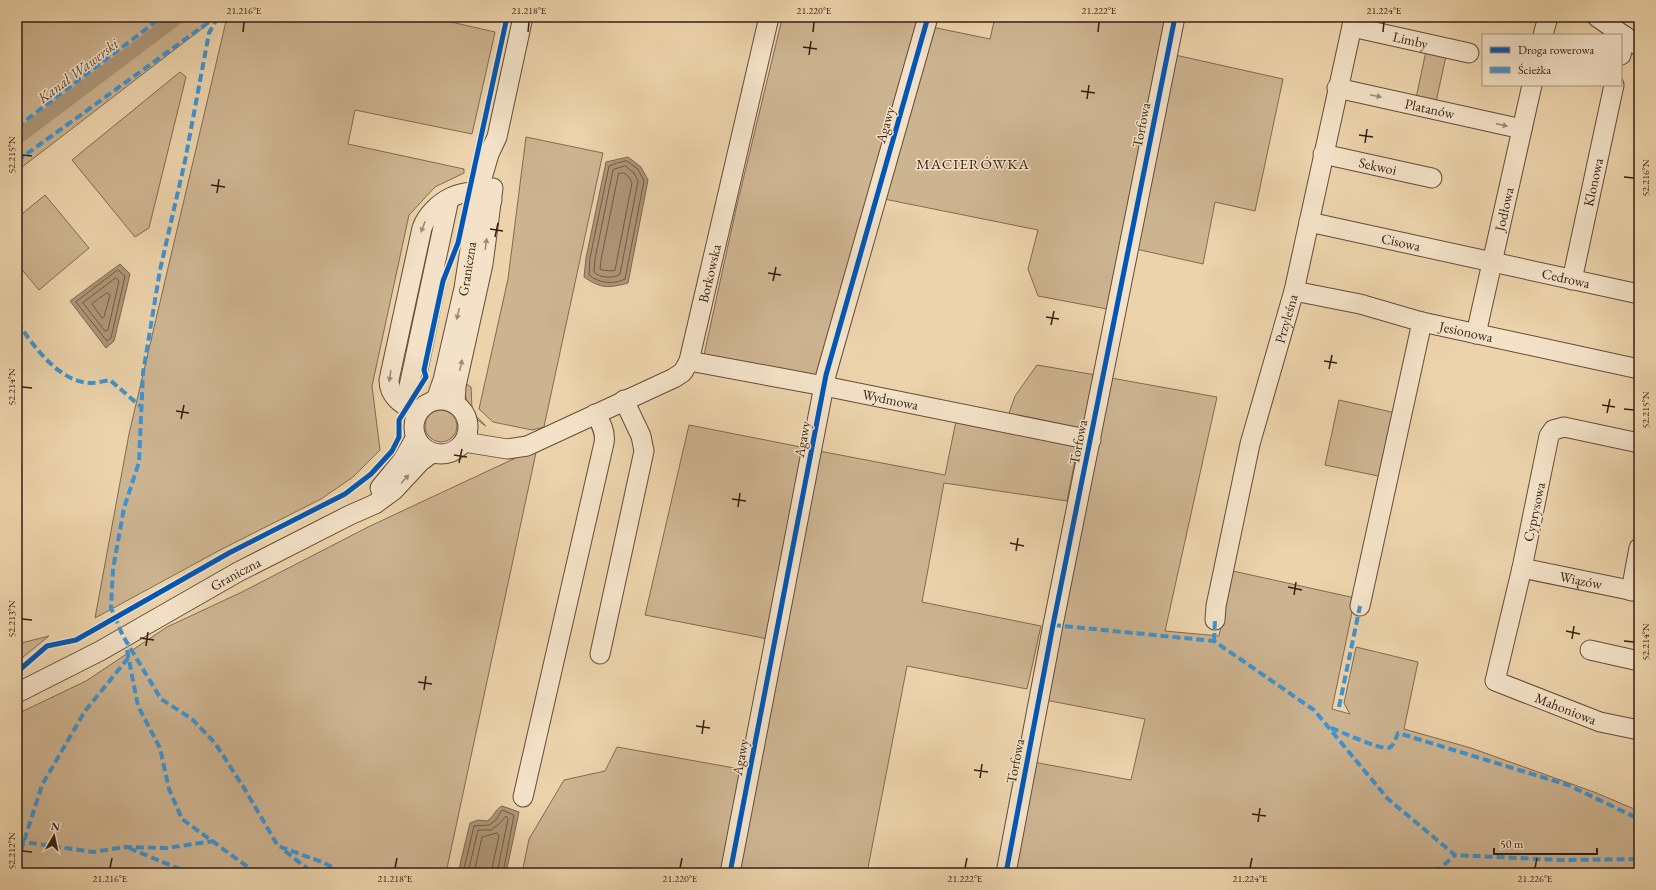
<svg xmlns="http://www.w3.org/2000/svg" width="1656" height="890" font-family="'EB Garamond',serif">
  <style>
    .green { fill: #cdb491; stroke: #826a52 }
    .water { fill: #ae9677; stroke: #7e664f }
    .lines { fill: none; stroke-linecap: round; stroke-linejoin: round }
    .shore { stroke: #725a44; stroke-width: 1 }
    .canal { stroke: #ae9677; stroke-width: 14 }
    .minor-casing { stroke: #644c38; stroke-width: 21 }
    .minor { stroke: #f3e2c8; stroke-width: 19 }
    .quiet { stroke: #3e94d3; stroke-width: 4; stroke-dasharray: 8 4; stroke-linecap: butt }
    .cycleway-casing { stroke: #f3e2c8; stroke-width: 8 }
    .cycleway { stroke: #0057b8; stroke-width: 5 }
    .oneway { fill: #9e8a76 }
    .ticks { fill: none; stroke: #361f12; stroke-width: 1.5 }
    .labels { text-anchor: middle; stroke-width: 3; stroke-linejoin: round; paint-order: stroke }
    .street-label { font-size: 14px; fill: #361f12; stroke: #f3e2c8 }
    .water-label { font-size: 15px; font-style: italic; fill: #604935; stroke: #f3e2c8 }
    .neighbourhood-label { font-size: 15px; letter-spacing: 1px; fill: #361f12; stroke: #f3e2c8 }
    .neatline { fill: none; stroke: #361f12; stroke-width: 1.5 }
    .ticks-label { font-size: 10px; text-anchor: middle; fill: #361f12 }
  </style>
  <rect width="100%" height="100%" fill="#ecd3ab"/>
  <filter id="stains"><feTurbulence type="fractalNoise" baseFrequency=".005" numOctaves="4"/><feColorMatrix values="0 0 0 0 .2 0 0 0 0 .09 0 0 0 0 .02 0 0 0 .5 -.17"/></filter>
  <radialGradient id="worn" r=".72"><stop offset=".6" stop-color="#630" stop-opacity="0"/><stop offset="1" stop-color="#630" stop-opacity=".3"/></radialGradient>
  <g class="green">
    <path d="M17 17H217L17 171Z"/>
    <path d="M227 17H429L495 32 472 134 355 110 348 144 464 169V173L435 187 409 215 372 386 380 450 353 477 321 499 222 549 95 618 129 434Z"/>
    <path d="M780 17H919L817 377 704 355 736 209 782 19Z"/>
    <path d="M995 17H1166L1107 309 1038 296 1028 269 1038 230 884 199 932 27 990 39Z"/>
    <path d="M1426 51 1446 56 1436 102 1416 98Z"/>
    <path d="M1175 55 1283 79 1255 211 1215 202 1203 264 1136 249Z"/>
    <path d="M180 72 186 77 149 228 135 237 72 160Z"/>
    <path d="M526 137 603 153 545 422 544 427 532 430 493 422 479 409 508 279Z"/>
    <path d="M45 195 89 248 39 290 17 264V218Z"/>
    <path d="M448 273 428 371H426L445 280Z"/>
    <path d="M1037 365 1096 375 1084 430 1008 416 1015 396Z"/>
    <path d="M1111 378 1217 397 1165 631 1219 636 1233 571 1355 598 1332 709 1350 714 1344 703 1356 647 1418 662 1404 729 1471 748 1594 792 1639 811V873H1012L1033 762 1131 780 1145 719 1045 700Z"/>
    <path d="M465 383 471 387 472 408 476 416 486 426C470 417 464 400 465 383Z"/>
    <path d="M1339 400 1396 413 1383 477 1325 465Z"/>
    <circle cx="441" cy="426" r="16"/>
    <path d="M956 421 1078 445 1067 501 944 483 922 602 1041 626 1027 689 907 666 867 873H522L529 839 564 780 605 771 617 747 757 772 819 451 945 475Z"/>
    <path d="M689 425 806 448 768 639 645 615Z"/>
    <path d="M537 448 446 873H17V714L86 681 167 627 242 592 368 527Z"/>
    <path d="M49 636 17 662V644Z"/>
  </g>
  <g class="water">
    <path d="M628 157 641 167 648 180 628 283C609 288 601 289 584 277L586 258 606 162Z"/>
    <path d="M120 264 130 274 114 341 106 348 70 301Z"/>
    <path d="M502 806 519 812 506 873H458L470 823 478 820 487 821C494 817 495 809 502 806Z"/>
  </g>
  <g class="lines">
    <g class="shore">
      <path d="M627 161 638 169 644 181 625 279C614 285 598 283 589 275L590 258 609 166 617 163Z"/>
      <path d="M625 166 634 173 638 181 620 274C613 279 600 278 594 272L595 259 613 170Z"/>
      <path d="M619 173H624L629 177 632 183 615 270 612 271 602 270 600 269 601 260Z"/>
      <path d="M118 270 125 276 111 338 107 341 76 302Z"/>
      <path d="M116 278 119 281 108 330 105 331 83 303Z"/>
      <path d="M107 293 110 295 104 317 102 318 92 304Z"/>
      <path d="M463 873 474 826 489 825 496 820 502 810 514 815 503 873"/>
      <path d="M468 873 478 830H491L499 824 506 816 508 819 497 873"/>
      <path d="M474 873 482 837 497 833 499 836 491 873"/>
    </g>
    <path class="canal" d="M17 138 178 17"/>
    <g class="minor-casing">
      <g id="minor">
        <path d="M1597 17 1639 46"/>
        <path id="s1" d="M1352 27 1469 53"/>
        <path d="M1543 35 1548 17"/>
        <path d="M1621 55 1625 36"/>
        <path id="s2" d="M1337 88 1522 129"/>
        <path id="s3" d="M1323 154 1432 178"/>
        <path id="s4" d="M1309 222 1639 294"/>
        <path id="s5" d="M1572 280 1614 85"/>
        <path id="s6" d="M1294 291 1360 304 1422 322 1639 369"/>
        <path id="s7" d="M1476 334 1532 85"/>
        <path id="s8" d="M689 361 824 386 1091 440"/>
        <circle cx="441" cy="427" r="27"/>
        <path id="s9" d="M436 400 443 380 464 288 480 185 489 154 497 137 523 17"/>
        <path d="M455 403 456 386 483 264 493 188"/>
        <path d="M405 405 449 199"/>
        <path d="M417 413C404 405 389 398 389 380L422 228C431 203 468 180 492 200"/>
        <path id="s10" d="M464 442 507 449 527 446 674 378 683 372 689 361 769 17"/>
        <path id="s11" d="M1639 443 1564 427 1553 430 1549 436 1522 568 1495 681 1600 722 1639 730"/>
        <path d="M380 488 403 460 416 437"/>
        <path id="s12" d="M1522 568 1639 592"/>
        <path d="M1631 591 1639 548"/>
        <path d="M1360 606 1422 322"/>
        <path id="s13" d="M1215 620 1216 606 1250 444 1294 291 1354 17"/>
        <path d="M1590 650 1639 661"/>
        <path d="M600 654 644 451 641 436 624 400"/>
        <path id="s14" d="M17 693 100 651 238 572 350 515 375 504 394 490 420 462 432 453"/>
        <path d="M523 797 604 443C606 432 601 423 595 414"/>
        <path d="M730 873 826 375 928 17"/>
        <path d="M1006 873 1053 625 1175 17"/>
      </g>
    </g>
    <use href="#minor" class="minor"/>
    <g class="quiet">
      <path d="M218 17 209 33 185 161 160 270 143 373 139 462 124 508 113 569 111 608 123 636 161 699 192 719 215 743 244 788 278 846 322 862 344 873"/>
      <path d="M17 127 162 17"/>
      <path d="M17 161 216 17"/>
      <path d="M17 322C34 346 58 382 91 383 97 383 104 381 110 380L140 406"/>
      <path d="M1053 625 1214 641 1314 710 1388 799 1455 855 1561 860 1639 859"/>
      <path d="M1214 641 1215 620"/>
      <path d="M127 650 138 706 160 748 169 789 182 819 256 873"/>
      <path d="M1339 707 1360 606"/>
      <path d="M1331 728C1342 732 1378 749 1388 748 1394 747 1396 737 1398 733L1568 785 1639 819"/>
      <path d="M17 841 93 852 125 847 167 848 214 841"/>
      <path d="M129 848 189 873"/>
      <path d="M285 851 313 873"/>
      <path d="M17 863 42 785 85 711 129 657"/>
      <path d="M1435 873 1455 855"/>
    </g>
    <g class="cycleway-casing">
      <g id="cycleway">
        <path d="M17 672 47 646 76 640 229 553 345 494 371 474 392 451 399 437V420L426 377 424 370 443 281 458 243 507 17"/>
        <path d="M730 873 826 375 928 17"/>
        <path d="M1006 873 1053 625 1175 17"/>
      </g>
    </g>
    <use href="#cycleway" class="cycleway"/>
  </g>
  <defs><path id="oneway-solid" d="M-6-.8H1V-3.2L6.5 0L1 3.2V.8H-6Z"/></defs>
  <g class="oneway">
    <use href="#oneway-solid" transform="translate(1376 96) rotate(12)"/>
    <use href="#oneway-solid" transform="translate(1502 125) rotate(13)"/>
    <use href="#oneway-solid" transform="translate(423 227) rotate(111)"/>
    <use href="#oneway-solid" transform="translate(486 244) rotate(-82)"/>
    <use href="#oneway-solid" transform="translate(458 314) rotate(103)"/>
    <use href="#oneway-solid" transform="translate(461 365) rotate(-77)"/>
    <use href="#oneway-solid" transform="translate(390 376) rotate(99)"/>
    <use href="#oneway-solid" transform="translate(405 479) rotate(-48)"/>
  </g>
  <path class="ticks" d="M243 32 244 22M528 32 529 22M813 32 814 22M1098 32 1099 22M1383 32 1384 22M803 47 817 49M809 55 811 41M1081 91 1095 93M1087 99 1089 85M1359 135 1373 137M1365 143 1367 129M22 155 32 156M1624 177 1634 178M211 185 225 187M217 193 219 179M490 229 503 231M495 237 498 223M768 273 781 275M773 281 776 267M1046 317 1059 319M1051 325 1054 311M1324 361 1337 363M1329 369 1332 355M22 387 32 388M1602 405 1615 407M1624 409 1634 410M176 411 189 413M1607 413 1610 399M181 419 184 405M454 455 467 457M459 463 462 449M732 499 746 501M738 507 740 493M1010 543 1024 546M1016 551 1018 538M1288 587 1302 590M1294 595 1296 582M22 619 32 620M1566 631 1580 634M140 638 154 640M1572 639 1574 626M1624 641 1634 642M146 646 148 632M418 682 432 684M424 690 426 676M696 726 710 728M702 734 704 720M974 770 988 772M980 778 982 764M1252 814 1266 816M1258 822 1260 808M22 851 32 852M110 868 112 858M395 868 397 858M680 868 682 858M965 868 967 858M1250 868 1252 858M1535 868 1537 858"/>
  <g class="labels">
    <g class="street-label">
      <text dy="5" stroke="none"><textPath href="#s1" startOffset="60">Limby</textPath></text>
      <text dy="5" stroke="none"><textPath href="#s2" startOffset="95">Platanów</textPath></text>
      <text transform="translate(885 125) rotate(-74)" y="5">Agawy</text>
      <text transform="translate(1141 125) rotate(-79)" y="5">Torfowa</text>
      <text dy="5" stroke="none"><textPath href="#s3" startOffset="56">Sekwoi</textPath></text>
      <text dy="5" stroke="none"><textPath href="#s5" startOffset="100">Klonowa</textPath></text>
      <text dy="5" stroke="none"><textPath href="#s7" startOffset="128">Jodłowa</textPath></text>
      <text dy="5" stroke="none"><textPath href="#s4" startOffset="94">Cisowa</textPath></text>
      <text dy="5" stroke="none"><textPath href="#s9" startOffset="135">Graniczna</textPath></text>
      <text dy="5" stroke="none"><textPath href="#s10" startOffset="339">Borkowska</textPath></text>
      <text dy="5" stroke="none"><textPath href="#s4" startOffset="263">Cedrowa</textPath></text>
      <text dy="5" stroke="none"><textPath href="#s13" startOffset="310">Przyleśna</textPath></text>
      <text dy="5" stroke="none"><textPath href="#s6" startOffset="177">Jesionowa</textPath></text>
      <text dy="5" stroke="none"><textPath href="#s8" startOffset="205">Wydmowa</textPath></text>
      <text transform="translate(802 439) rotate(-79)" y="5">Agawy</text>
      <text transform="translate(1078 442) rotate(-79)" y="5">Torfowa</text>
      <text transform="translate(1534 512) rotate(-78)" y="5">Cyprysowa</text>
      <text dy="5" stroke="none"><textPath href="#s14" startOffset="249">Graniczna</textPath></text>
      <text dy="5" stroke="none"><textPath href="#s12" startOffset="60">Wiązów</textPath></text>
      <text dy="5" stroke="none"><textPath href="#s11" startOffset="422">Mahoniowa</textPath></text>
      <text transform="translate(740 757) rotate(-79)" y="5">Agawy</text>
      <text transform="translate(1015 761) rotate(-79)" y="5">Torfowa</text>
    </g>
    <g class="water-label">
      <text transform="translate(78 71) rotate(-37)" y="5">Kanał Wawerski</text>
    </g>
    <g class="neighbourhood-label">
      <text x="973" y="169">MACIERÓWKA</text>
    </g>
  </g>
  <rect width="1656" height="890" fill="none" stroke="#ecd3ab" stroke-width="44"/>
  <rect x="1482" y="34" width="140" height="52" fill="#f3e2c8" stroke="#a7947f"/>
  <rect x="1490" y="47" width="20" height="6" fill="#0057b8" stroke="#a7947f"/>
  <text x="1518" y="54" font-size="12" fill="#361f12">Droga rowerowa</text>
  <rect x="1490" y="67" width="20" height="6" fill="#3e94d3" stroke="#a7947f"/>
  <text x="1518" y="74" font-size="12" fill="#361f12">Ścieżka</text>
  <g transform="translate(54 836) rotate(9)" stroke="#f3e2c8" stroke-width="3" paint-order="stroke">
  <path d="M0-3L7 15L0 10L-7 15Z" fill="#361f12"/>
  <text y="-6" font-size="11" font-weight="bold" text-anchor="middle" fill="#361f12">N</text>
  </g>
  <path d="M1494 848v6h103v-6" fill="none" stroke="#361f12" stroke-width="2"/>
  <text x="1500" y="848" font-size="12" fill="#361f12" stroke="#f3e2c8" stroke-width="3" paint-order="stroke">50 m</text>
  <rect x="22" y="22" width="1612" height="846" class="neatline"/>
  <g class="ticks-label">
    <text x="244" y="14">21.216°E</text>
    <text x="529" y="14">21.218°E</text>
    <text x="814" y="14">21.220°E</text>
    <text x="1099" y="14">21.222°E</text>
    <text x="1384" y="14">21.224°E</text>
    <text transform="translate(11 155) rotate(-90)" y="4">52.215°N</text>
    <text transform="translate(1645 178) rotate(-90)" y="4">52.216°N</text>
    <text transform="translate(11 387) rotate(-90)" y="4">52.214°N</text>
    <text transform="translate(1645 410) rotate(-90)" y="4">52.215°N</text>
    <text transform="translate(11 619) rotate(-90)" y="4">52.213°N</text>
    <text transform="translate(1645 642) rotate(-90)" y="4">52.214°N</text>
    <text transform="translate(11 851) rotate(-90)" y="4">52.212°N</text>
    <text x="110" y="882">21.216°E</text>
    <text x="395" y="882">21.218°E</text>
    <text x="680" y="882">21.220°E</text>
    <text x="965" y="882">21.222°E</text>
    <text x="1250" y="882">21.224°E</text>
    <text x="1535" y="882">21.226°E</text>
  </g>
  <rect width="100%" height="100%" filter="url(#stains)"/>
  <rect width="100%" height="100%" fill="url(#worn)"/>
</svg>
